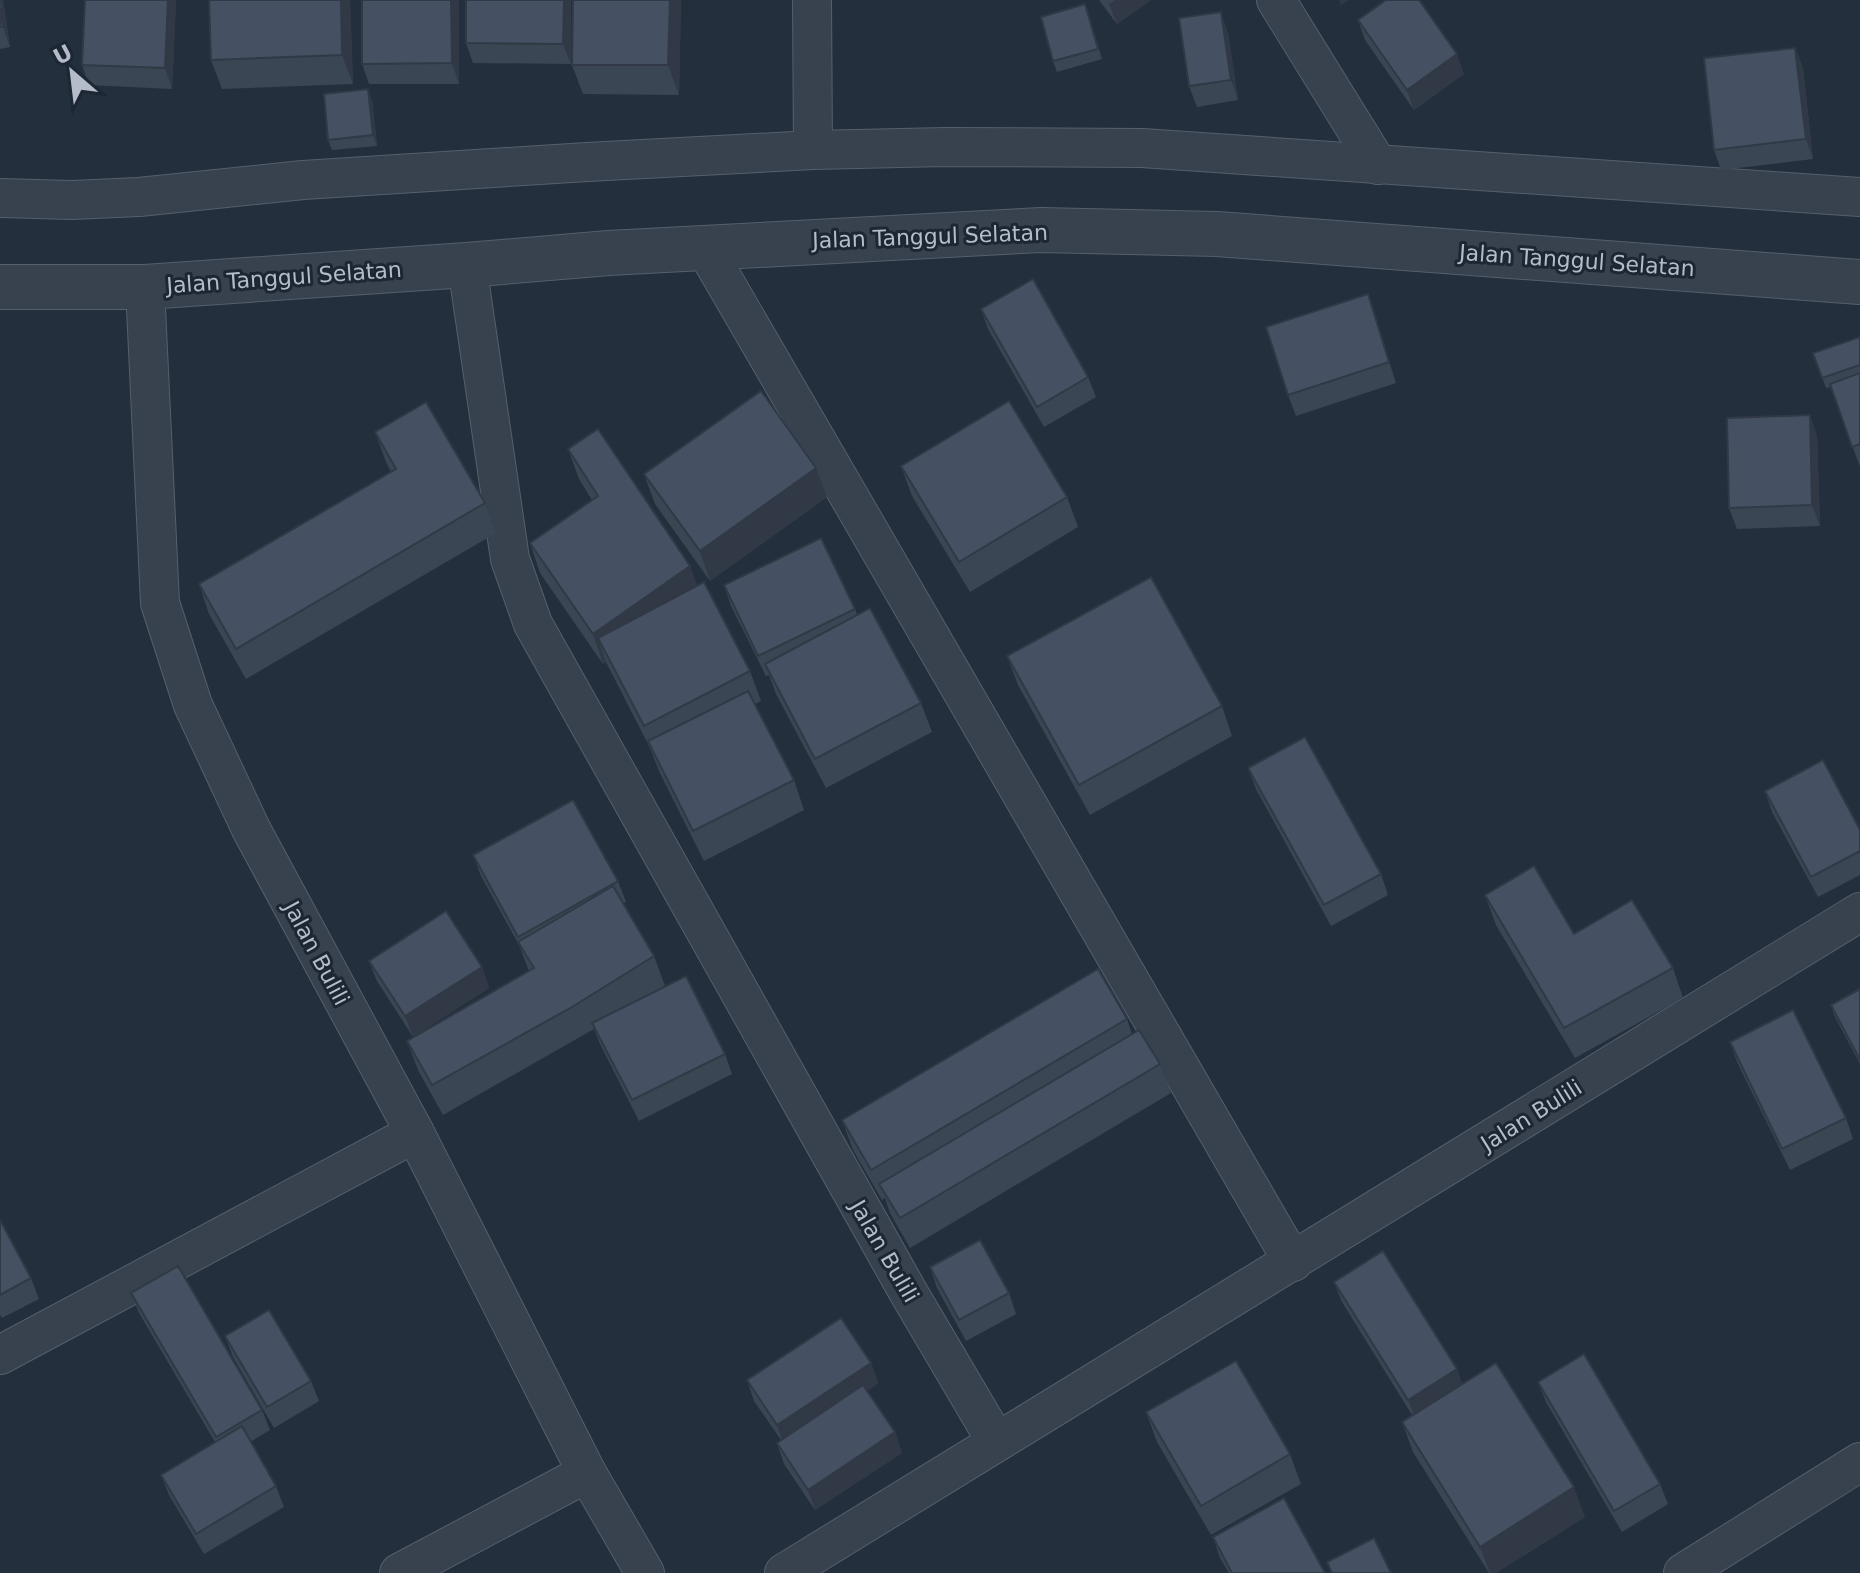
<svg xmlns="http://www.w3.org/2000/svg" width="1860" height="1573" font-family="'DejaVu Sans',sans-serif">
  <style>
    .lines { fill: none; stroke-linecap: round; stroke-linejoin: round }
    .minor-casing { stroke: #565f6c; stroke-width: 40 }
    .tertiary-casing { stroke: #565f6c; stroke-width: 46 }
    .minor { stroke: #38414e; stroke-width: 38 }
    .tertiary { stroke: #38414e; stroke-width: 44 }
    .wall { fill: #3b4654 }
    .shaded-wall { fill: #303945 }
    .building { fill: #455162; stroke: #303945; stroke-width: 2 }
    .labels { text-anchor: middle; stroke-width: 6; stroke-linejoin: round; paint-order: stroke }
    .street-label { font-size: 22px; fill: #b4bcc9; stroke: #1d2633 }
  </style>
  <rect width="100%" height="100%" fill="#242f3e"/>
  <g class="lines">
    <g class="minor-casing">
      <g id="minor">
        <path d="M812 0 813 150"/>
        <path d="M1276 0 1378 165"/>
        <path d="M0 198 72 200 139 197 303 180 587 162 813 150 945 147 1142 148 1860 197"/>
        <path d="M705 248 1293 1262"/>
        <path d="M467 265 510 559 533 624 907 1290 996 1441"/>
        <path d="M145 287 160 603 193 705 251 829 415 1133 587 1473 645 1573"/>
        <path d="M0 1355 415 1133"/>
        <path d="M399 1573 587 1473"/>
        <path d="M784 1573 1860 912"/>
        <path d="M1683 1573 1860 1462"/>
      </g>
    </g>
    <g class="tertiary-casing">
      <path id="tertiary" d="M0 287H145L467 265 609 253 1041 230 1217 234 1860 282"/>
    </g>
    <use href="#minor" class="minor"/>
    <use href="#tertiary" class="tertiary"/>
  </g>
  <g class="wall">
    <path d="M0 0H3L10 47 0 49Z"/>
    <path d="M85 0H176L172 89 89 85 82 65Z"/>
    <path d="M350 0 353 84 222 89 211 60Z"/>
    <path d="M362 0H459V84H369L362 64Z"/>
    <path d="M466 0H571V64L473 63 466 43Z"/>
    <path d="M681 0 679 95 583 94 572 65Z"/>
    <path d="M1099 0H1151L1117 24Z"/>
    <path d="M1089 15 1102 59 1057 72 1053 61Z"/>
    <path d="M1358 20 1464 74 1414 110 1365 40Z"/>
    <path d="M1228 33 1238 100 1197 107 1189 86Z"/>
    <path d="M1795 48 1803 68 1813 159 1721 170 1714 150Z"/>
    <path d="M372 100 377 146 332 150 328 140Z"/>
    <path d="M1368 294 1396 383 1296 416 1288 395Z"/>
    <path d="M981 309 1088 377 1096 397 1044 427 988 329Z"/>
    <path d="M1860 337V467L1831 387 1826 388 1813 353Z"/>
    <path d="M375 432 485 503 496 533 246 679 209 614 199 584 391 472 386 462Z"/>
    <path d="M1817 435 1820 526 1737 529 1729 508Z"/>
    <path d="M568 449 690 566 697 586 750 671 761 701 755 704 794 780 804 810 704 861 659 771 650 748 606 662 603 664 540 573 530 543 592 500 579 479Z"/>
    <path d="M901 466 1067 497 1078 527 970 592 912 496Z"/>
    <path d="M644 474 827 497 710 581 655 504Z"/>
    <path d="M724 585 855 609 857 615 921 703 932 732 826 788 776 694 769 675 766 676 731 606Z"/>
    <path d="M1007 656 1222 706 1232 736 1090 815 1018 685Z"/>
    <path d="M1248 768 1381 874 1388 895 1331 926 1256 789Z"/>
    <path d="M1765 791 1860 830V875L1818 897 1772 812Z"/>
    <path d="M473 855 618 881 626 902 623 903 654 956 665 986 658 990 725 1054 732 1074 639 1121 600 1044 594 1029 443 1115 418 1070 407 1041 529 971 519 945 481 876Z"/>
    <path d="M1485 895 1574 934 1673 968 1683 998 1575 1058 1496 925Z"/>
    <path d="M369 961 482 967 489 988 413 1037 377 981Z"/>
    <path d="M1860 989V1064L1834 1015 1831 1005Z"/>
    <path d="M1127 1019 1132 1034 1160 1064 1171 1093 910 1248 890 1213 885 1198 882 1200 853 1150 842 1120Z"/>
    <path d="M1730 1042 1846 1118 1853 1139 1790 1170 1737 1062Z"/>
    <path d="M0 1220 31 1278 39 1299 2 1318 0 1315Z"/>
    <path d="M930 1267 1009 1293 1016 1314 966 1341 937 1288Z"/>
    <path d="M1334 1282 1457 1369 1462 1384 1585 1517 1496 1573H1489L1413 1452 1402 1422 1412 1415 1342 1302Z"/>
    <path d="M131 1293 262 1410 270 1430 250 1442 276 1486 284 1507 204 1554 169 1495 161 1475 215 1442 139 1313Z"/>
    <path d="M225 1336 311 1381 319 1401 274 1428 233 1357Z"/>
    <path d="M871 1363 878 1383 867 1391 895 1432 902 1453 815 1510 784 1464 777 1443 781 1440 754 1401 747 1380Z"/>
    <path d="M1538 1382 1660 1484 1668 1504 1622 1532 1546 1402Z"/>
    <path d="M1146 1412 1290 1454 1301 1484 1211 1535 1157 1442Z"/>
    <path d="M1213 1537 1325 1573H1229L1220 1558Z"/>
  </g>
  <g class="shaded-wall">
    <path d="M0 0H3L10 47 3 27Z"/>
    <path d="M168 0H176L172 89 165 68Z"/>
    <path d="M341 0H350L353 84 342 55Z"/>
    <path d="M451 0H459V84L452 63Z"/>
    <path d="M564 0H571V64L563 44Z"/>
    <path d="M670 0H681L679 95 668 65Z"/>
    <path d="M1115 0H1151L1117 24 1109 4Z"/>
    <path d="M1339 0H1349L1341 5Z"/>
    <path d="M1221 12 1228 33 1238 100 1231 80Z"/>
    <path d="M1795 48 1803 68 1813 159 1806 139Z"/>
    <path d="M1457 54 1464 74 1414 110 1407 90Z"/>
    <path d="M368 89 372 100 377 146 373 135Z"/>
    <path d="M1368 294 1375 314 1396 383 1389 362Z"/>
    <path d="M1810 415 1817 435 1820 526 1812 505Z"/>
    <path d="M816 468 827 497 710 581 700 551Z"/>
    <path d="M690 566 701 596 598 638 606 662 603 664 593 634Z"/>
    <path d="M482 967 489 988 413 1037 405 1016Z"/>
    <path d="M871 1363 878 1383 784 1445 777 1425Z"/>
    <path d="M1457 1369 1464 1390 1416 1420 1408 1400Z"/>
    <path d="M895 1432 902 1453 815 1510 808 1490Z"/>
    <path d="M1574 1487 1585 1517 1496 1573H1490L1480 1547Z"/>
  </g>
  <g class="building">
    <path d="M85 0H168L165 68 82 65Z"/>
    <path d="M209 0H341L342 55 211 60Z"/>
    <path d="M362 0H451L452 63 362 64Z"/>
    <path d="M466 0H564L563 44 466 43Z"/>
    <path d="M573 0H670L668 65H572Z"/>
    <path d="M1386 0H1419L1457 54 1407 90 1358 20Z"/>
    <path d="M1085 4 1098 49 1053 61 1041 17Z"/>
    <path d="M0 8 3 27H0Z"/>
    <path d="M1221 12 1231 80 1189 86 1179 18Z"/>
    <path d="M1795 48 1806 139 1714 150 1704 58Z"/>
    <path d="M368 89 373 135 328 140 324 94Z"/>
    <path d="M1033 279 1088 377 1037 407 981 309Z"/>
    <path d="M1368 294 1389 362 1288 395 1266 327Z"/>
    <path d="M1860 337V365L1822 378 1813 353Z"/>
    <path d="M1860 373V444L1852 447 1830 384Z"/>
    <path d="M761 391 816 468 700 551 644 474Z"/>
    <path d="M1009 401 1067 497 959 562 901 466Z"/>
    <path d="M426 402 485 503 236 649 199 584 396 469 375 432Z"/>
    <path d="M1810 415 1812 505 1729 508 1727 418Z"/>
    <path d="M598 429 690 566 593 634 530 543 598 496 568 449Z"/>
    <path d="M821 538 855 609 758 656 724 585Z"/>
    <path d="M1151 577 1222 706 1079 785 1007 656Z"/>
    <path d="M704 582 750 671 644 726 598 638Z"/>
    <path d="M870 608 921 703 815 759 765 664Z"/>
    <path d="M748 691 794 780 693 831 648 741Z"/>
    <path d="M1305 737 1381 874 1324 905 1248 768Z"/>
    <path d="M1823 760 1860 830V851L1811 877 1765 791Z"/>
    <path d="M573 800 618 881 518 937 473 855Z"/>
    <path d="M1534 866 1574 934 1632 900 1673 968 1564 1028 1485 895Z"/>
    <path d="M613 886 654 956 572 1007 432 1085 407 1041 534 968 518 942Z"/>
    <path d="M446 911 482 967 405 1016 369 961Z"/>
    <path d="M1098 969 1127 1019 871 1170 842 1120Z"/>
    <path d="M686 976 725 1054 632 1100 592 1023Z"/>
    <path d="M1860 989V1060L1831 1005Z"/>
    <path d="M1793 1010 1846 1118 1782 1149 1730 1042Z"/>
    <path d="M1139 1030 1160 1064 900 1218 879 1184Z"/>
    <path d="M0 1220 31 1278 0 1295Z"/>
    <path d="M980 1240 1009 1293 959 1320 930 1267Z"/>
    <path d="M1383 1251 1457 1369 1408 1400 1334 1282Z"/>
    <path d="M178 1266 262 1410 216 1437 131 1293Z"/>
    <path d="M269 1310 311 1381 267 1407 225 1336Z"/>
    <path d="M841 1318 871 1363 777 1425 747 1380Z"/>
    <path d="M1584 1354 1660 1484 1614 1511 1538 1382Z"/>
    <path d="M1236 1361 1290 1454 1201 1506 1146 1412Z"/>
    <path d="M1496 1363 1574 1487 1480 1547 1402 1422Z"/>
    <path d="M863 1385 895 1432 808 1490 777 1443Z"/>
    <path d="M242 1426 276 1486 196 1534 161 1475Z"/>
    <path d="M1284 1498 1325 1573H1232L1213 1537Z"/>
    <path d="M1374 1538 1391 1573H1332L1327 1562Z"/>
  </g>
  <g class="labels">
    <g class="street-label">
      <text transform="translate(930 236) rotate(-2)" y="8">Jalan Tanggul Selatan</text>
      <text transform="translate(1577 260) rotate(4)" y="8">Jalan Tanggul Selatan</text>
      <text transform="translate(284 277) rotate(-4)" y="8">Jalan Tanggul Selatan</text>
      <text transform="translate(317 953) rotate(62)" y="8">Jalan Bulili</text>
      <text transform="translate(1531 1115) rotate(-32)" y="8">Jalan Bulili</text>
      <text transform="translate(885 1251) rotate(60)" y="8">Jalan Bulili</text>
    </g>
  </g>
  <g transform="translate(72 72) rotate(332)" stroke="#1d2633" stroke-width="6" paint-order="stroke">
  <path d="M0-6L14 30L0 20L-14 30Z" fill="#b4bcc9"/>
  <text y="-12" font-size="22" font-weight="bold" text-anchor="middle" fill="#b4bcc9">U</text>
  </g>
</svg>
